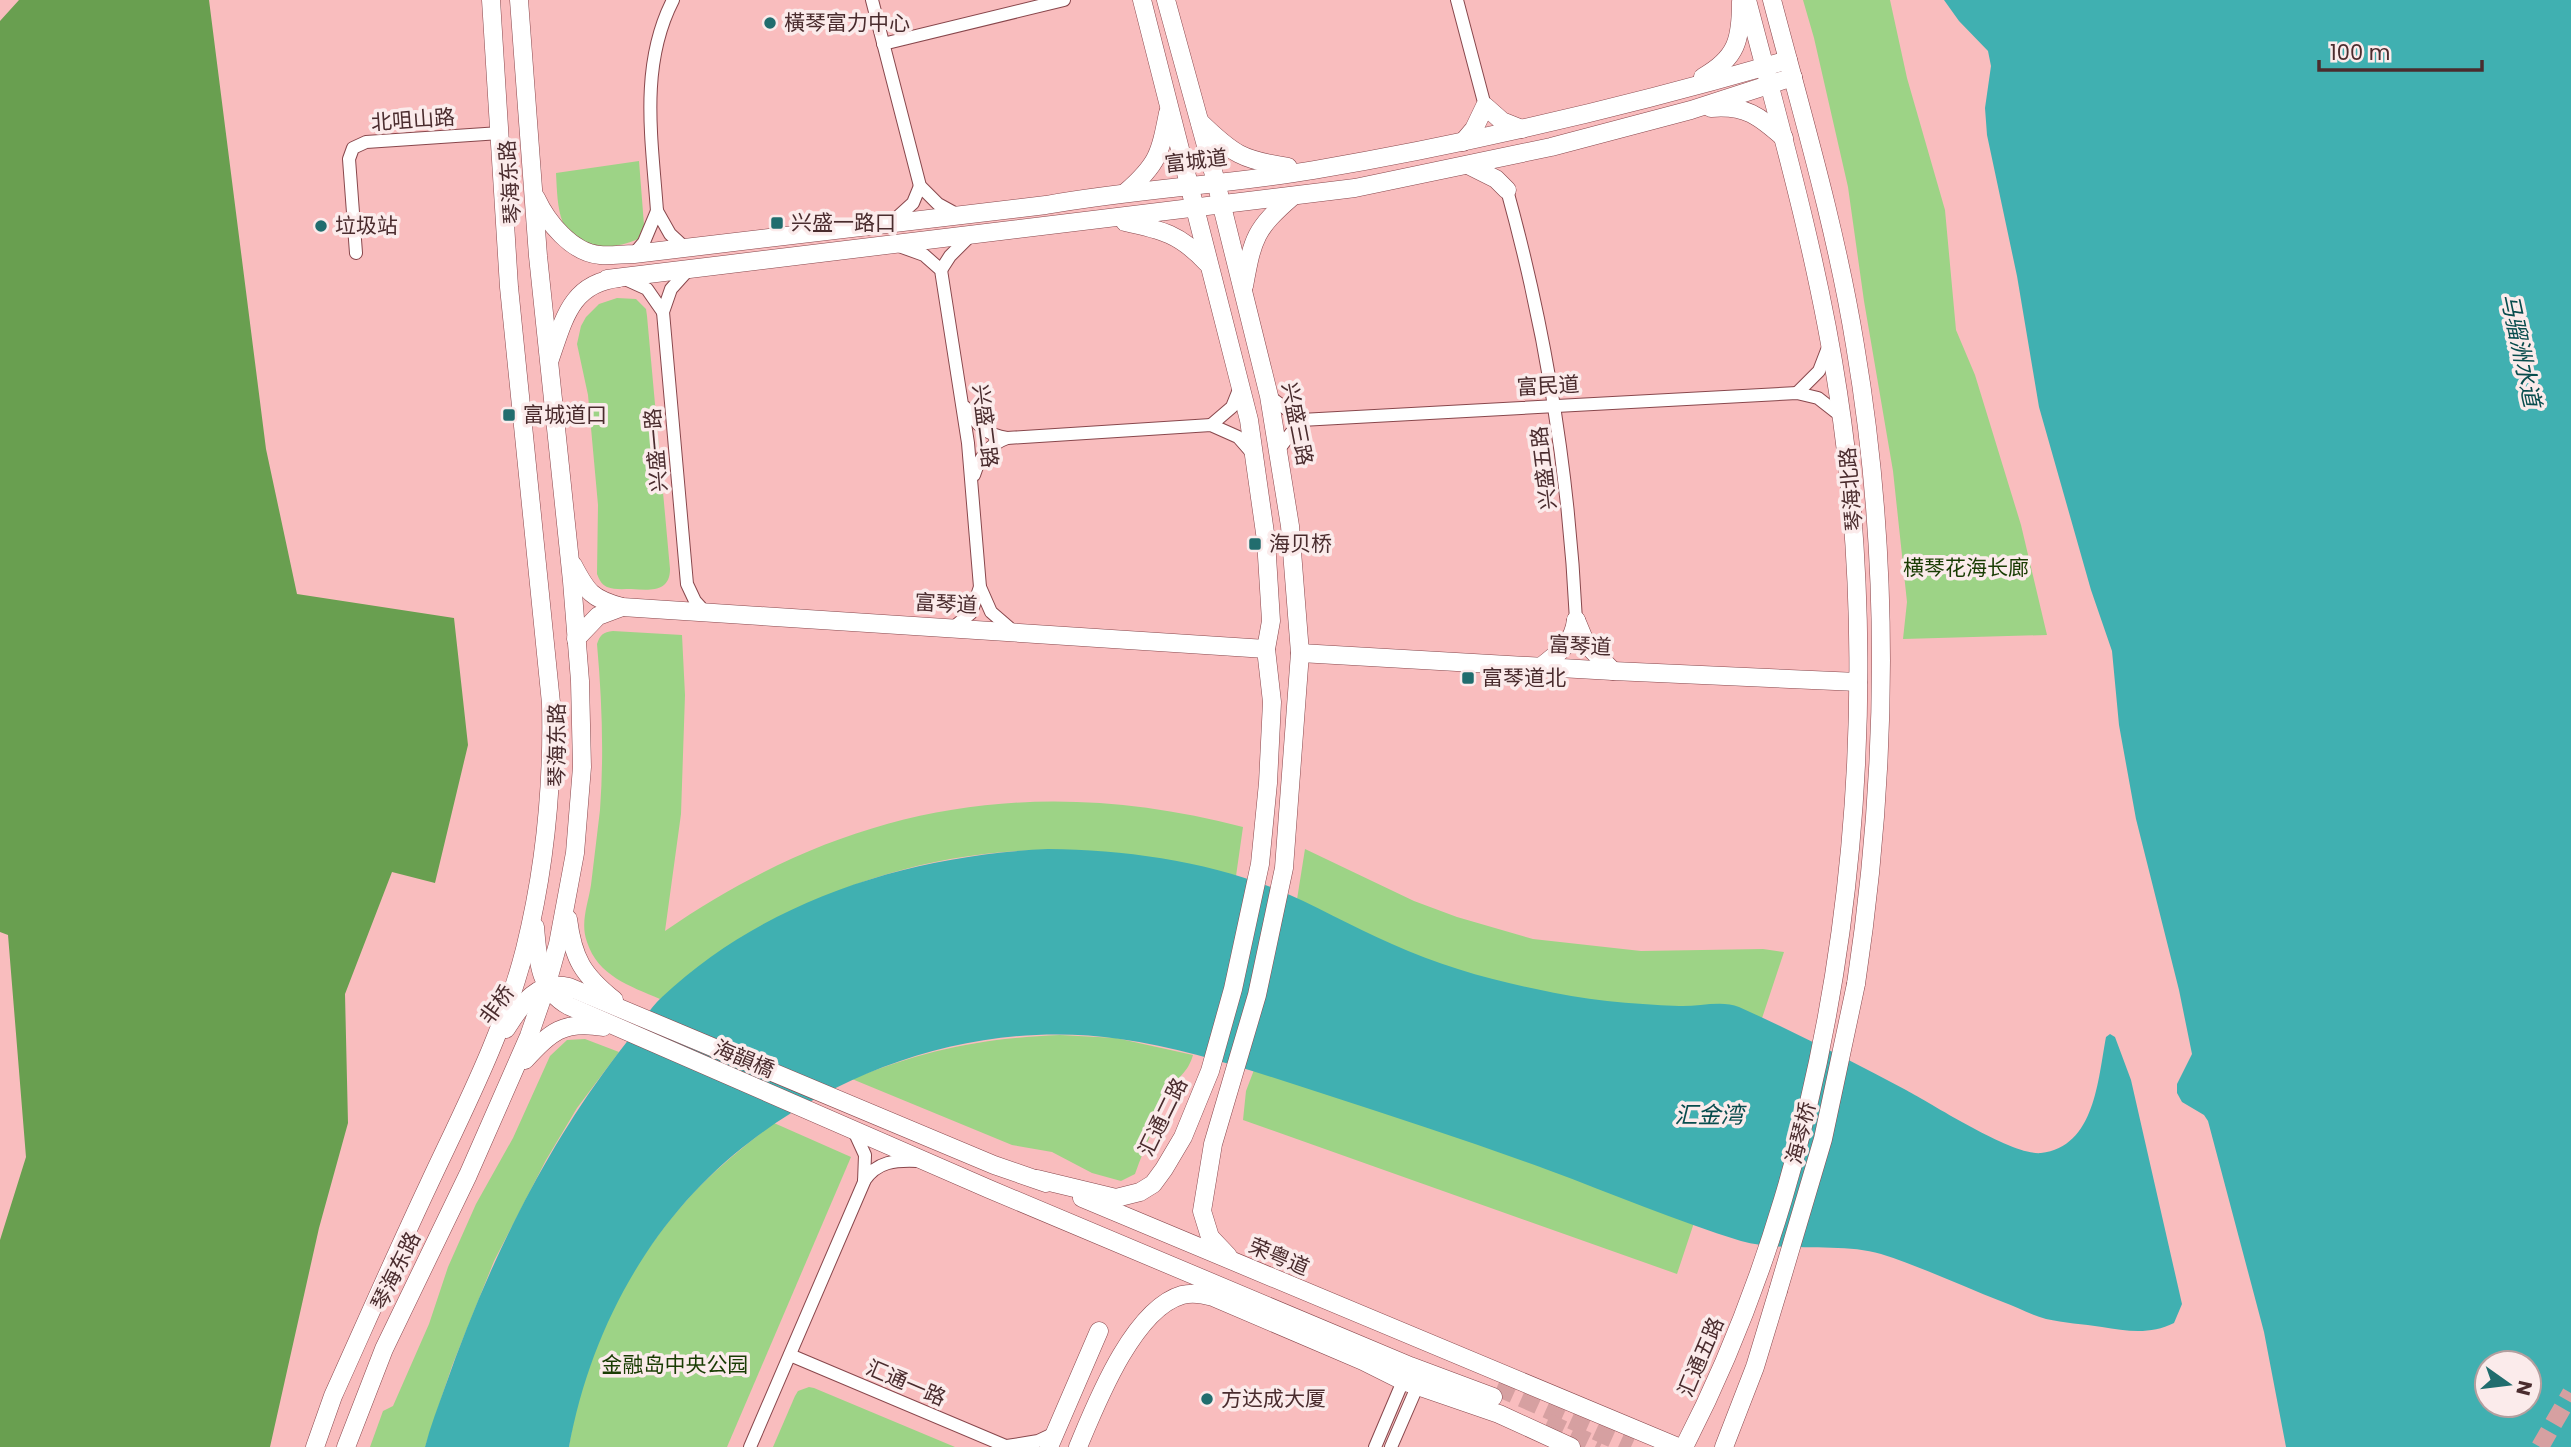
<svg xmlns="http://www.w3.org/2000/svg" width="2571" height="1447" font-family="Poppins,'Noto Sans SC',sans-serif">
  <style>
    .green { fill: #9dd386 }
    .forest { fill: #699f50 }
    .water { fill: #40b0b1; fill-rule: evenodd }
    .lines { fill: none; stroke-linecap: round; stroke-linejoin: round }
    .secondary-tunnel { stroke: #d6a0a1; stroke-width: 18; stroke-dasharray: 18 9; stroke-linecap: butt }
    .street-casing { stroke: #88474c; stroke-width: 14 }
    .secondary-casing { stroke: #88474c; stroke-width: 19 }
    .street { stroke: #fff; stroke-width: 12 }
    .secondary { stroke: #fff; stroke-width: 18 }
    .secondary-bridge-casing { stroke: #88474c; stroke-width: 19; stroke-linecap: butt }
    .secondary-bridge { stroke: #fff; stroke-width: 18 }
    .poi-dot { fill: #216d6e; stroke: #fbebeb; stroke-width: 2.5 }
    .labels { text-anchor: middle; stroke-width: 7; stroke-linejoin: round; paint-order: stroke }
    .poi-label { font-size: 21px; fill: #4a2c2e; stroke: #fbebeb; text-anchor: start }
    .street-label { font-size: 21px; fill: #4a2c2e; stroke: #fbebeb }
    .park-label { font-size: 21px; fill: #193c03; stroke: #fbebeb }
    .water-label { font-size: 23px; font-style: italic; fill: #084c4d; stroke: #fbebeb }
  </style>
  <rect width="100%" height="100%" fill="#f9bdbe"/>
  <g class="green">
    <path d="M1803 0H1890L1907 78 1945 210 1956 330 1975 375 2021 525 2047 635 1903 639 1907 602 1893 471 1864 301 1848 187 1814 38Z"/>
    <path d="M639 161 644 225 638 239C615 250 575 252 563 223 557 208 557 190 556 173Z"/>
    <path d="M617 298 636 299 646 309 647 316 670 569C670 593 649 590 631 589 624 589 614 590 607 587 601 584 599 579 597 574L598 505 588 395 577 344 581 326 586 317 599 304Z"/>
    <path d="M613 631 682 635 685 695 681 814 665 931C846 806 1030 772 1243 827L1236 876C1025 817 829 858 660 999 630 986 598 976 587 942 580 923 588 904 591 885 594 860 597 835 600 810 604 755 602 700 597 644 600 635 603 632 613 631Z"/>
    <path d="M1305 849 1414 901 1457 917 1533 939 1641 951 1763 949 1784 952 1677 1274 1243 1120 1246 1091 1271 1025 1292 931Z"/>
    <path d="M1060 1035 1116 1038 1193 1055C1188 1072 1181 1073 1173 1087 1159 1116 1146 1143 1135 1174L1121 1181 1092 1173 1052 1152 1012 1145 852 1079C924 1050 982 1038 1060 1035Z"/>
    <path d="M585 1039 619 1052 577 1108 546 1160 494 1261 452 1366 425 1447H370L383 1411 393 1406 429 1324 448 1267 476 1204 513 1138 550 1056 567 1040Z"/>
    <path d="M774 1123 851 1157 727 1447H569C583 1350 633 1254 701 1185 724 1162 749 1142 774 1123Z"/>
    <path d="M809 1387 814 1388 955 1447H773L795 1396 798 1391Z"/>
  </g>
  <path class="forest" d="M19 0H209L266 449 297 594 454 618 468 745 435 883 392 872 345 994 348 1123 319 1228 270 1447H0V1240L26 1157 8 935 0 932V21Z"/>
  <g class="water">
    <path d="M1944 0H2571V1447H2286L2264 1332 2208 1121 2204 1115 2182 1102 2177 1093V1084L2192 1054 2179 990 2136 819 2119 725 2112 651 2091 590 2039 407 2017 276 1987 135 1985 108 1991 66 1988 51 1959 21ZM2529 1363V1405H2487V1363Z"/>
    <path d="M1048 849C1124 850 1201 860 1273 888 1314 904 1352 927 1392 944 1438 965 1487 979 1536 989 1583 1000 1631 1004 1679 1006 1697 1007 1722 1000 1739 1007 1795 1032 1851 1061 1906 1090 1934 1105 2013 1156 2041 1153 2095 1147 2098 1079 2106 1037L2110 1034 2115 1037 2131 1080 2182 1304 2174 1323C2150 1335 2127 1331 2102 1327 2083 1324 2064 1323 2046 1319 2031 1315 2017 1307 2003 1302 1962 1286 1922 1267 1881 1254 1840 1242 1783 1253 1741 1241 1676 1221 1613 1194 1548 1170 1475 1143 1401 1119 1327 1095 1259 1073 1190 1049 1120 1039 989 1020 854 1062 751 1141 653 1215 591 1327 569 1447H425C430 1427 438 1407 445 1387 466 1327 490 1269 519 1212 551 1150 583 1098 626 1043 638 1028 648 1010 662 997 765 900 909 855 1048 849Z"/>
  </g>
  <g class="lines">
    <g class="secondary-tunnel">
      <path d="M1497 1387 1631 1447"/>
      <path d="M1547 1422 1600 1447"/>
      <path d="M2540 1447 2571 1393"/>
    </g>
    <g class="street-casing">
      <g id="street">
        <path d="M872 0 920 186 938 204 958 215"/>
        <path d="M1457 0 1485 106"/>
        <path d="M883 44 1064 0"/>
        <path d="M1507 190C1546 331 1569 474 1576 620"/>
        <path d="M657 211C652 140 639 66 673 0"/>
        <path d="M891 223 913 203 920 186"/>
        <path d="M899 246 924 255 941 270 968 443 980 587 991 612 1013 631"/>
        <path d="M356 253 349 159 353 148 366 142 500 133"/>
        <path d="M634 254 644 242 657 211 670 234 684 247"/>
        <path d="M689 269 671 289 663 312 687 584 695 601 705 612"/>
        <path d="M941 270 950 256 971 235"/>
        <path d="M625 279 647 289 663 312"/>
        <path d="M1797 393 1819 371 1829 345"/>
        <path d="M1269 396 1301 420"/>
        <path d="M965 407C976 424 986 435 1007 438L1211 425 1238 437 1252 453"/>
        <path d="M1301 420 1797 393 1818 398 1841 416"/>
        <path d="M1211 425 1232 407 1240 387"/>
        <path d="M1279 449 1301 420"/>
        <path d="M974 475C980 457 988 445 1007 438"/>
        <path d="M954 627 971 613 980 587"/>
        <path d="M864 1181C877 1161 896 1160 918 1161"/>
        <path d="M790 1355 1008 1447"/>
        <path d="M1007 1446 1038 1441 1055 1433"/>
        <path d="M750 1447 864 1182 865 1155 854 1131"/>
        <path d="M1375 1447 1403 1381"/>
        <path d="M1391 1447 1417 1387"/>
      </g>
    </g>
    <g class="secondary-casing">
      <g id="secondary">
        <path d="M1166 0 1216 182 1269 396 1290 526 1300 653 1284 868 1257 995 1213 1144 1202 1211 1210 1237 1228 1256"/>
        <path d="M1772 0C1802 114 1836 228 1855 345 1891 558 1888 772 1856 984"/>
        <path d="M1703 77C1737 58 1741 39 1741 2"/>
        <path d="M1711 108C1746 105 1759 116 1784 138"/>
        <path d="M1200 122C1233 154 1242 160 1288 167"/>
        <path d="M1463 142 1474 129 1485 106 1502 121 1522 129"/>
        <path d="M1468 165 1496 179 1507 190"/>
        <path d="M1126 192C1158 164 1160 154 1168 113"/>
        <path d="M536 198C547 222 572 253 600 255 611 256 623 254 634 254L1046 205C1135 189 1225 185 1314 170 1474 143 1632 105 1788 60"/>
        <path d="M1125 222C1162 230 1180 234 1207 263"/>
        <path d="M607 279 1355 188 1551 147 1691 110 1793 77"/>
        <path d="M1244 286C1253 237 1255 229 1293 196"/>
        <path d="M550 359C564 319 571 283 619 278"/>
        <path d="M573 565C587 592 592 599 622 607L1266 649"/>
        <path d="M1576 620 1586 644 1613 671"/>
        <path d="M576 639 598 616 622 607"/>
        <path d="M1300 653 1613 671 1858 682"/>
        <path d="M1542 666C1559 652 1573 644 1576 620"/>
        <path d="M568 919C573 959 583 975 614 1000"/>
        <path d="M535 927C538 959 538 989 569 1006L989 1189 1410 1366 1493 1397"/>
        <path d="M506 1029C522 1004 536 980 569 987L994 1165 1046 1183"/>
        <path d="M525 1060C550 1032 564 1020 603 1027"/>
        <path d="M1037 1179 1116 1198 1140 1192 1153 1184 1164 1169 1183 1137 1210 1071 1233 989 1260 864 1268 783 1272 702 1266 649 1271 621 1266 540 1249 420 1142 0"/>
        <path d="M1082 1198 1678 1447"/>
        <path d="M315 1447 333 1396C365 1325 396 1254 429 1184 465 1107 504 1032 525 949 545 868 553 786 551 703L509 287 491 0"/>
        <path d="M346 1447 384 1349 468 1175 529 1036 546 987 558 944 575 853 582 767 580 681 572 581 538 256 519 0"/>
        <path d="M1049 1447 1099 1331"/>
        <path d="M1078 1447C1096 1404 1133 1309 1182 1295 1193 1292 1203 1294 1213 1297L1363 1361 1403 1381 1499 1414 1571 1447"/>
        <path d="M1684 1447C1844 1138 1890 734 1838 392 1818 259 1781 130 1747 0"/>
        <path d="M1724 1447 1755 1367 1778 1291"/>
      </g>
    </g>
    <use href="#street" class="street"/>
    <use href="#secondary" class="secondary"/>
    <g class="secondary-bridge-casing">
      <path id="secondary-bridge" d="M1778 1291 1823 1139 1856 984"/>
    </g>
    <use href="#secondary-bridge" class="secondary-bridge"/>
  </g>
  <g class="poi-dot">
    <circle cx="770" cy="23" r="7"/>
    <rect x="770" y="216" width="14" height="14" rx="3.5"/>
    <circle cx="321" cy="226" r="7"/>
    <rect x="502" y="408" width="14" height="14" rx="3.5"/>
    <rect x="1248" y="537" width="14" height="14" rx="3.5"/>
    <rect x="1461" y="671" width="14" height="14" rx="3.5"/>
    <circle cx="1207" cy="1399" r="7"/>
  </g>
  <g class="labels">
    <g class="poi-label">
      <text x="784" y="30">橫琴富力中心</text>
      <text x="791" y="230">兴盛一路口</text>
      <text x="335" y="233">垃圾站</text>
      <text x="523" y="422">富城道口</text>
      <text x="1269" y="551">海贝桥</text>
      <text x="1482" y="685">富琴道北</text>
      <text x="1221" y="1406">方达成大厦</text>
    </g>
    <g class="street-label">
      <text transform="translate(413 120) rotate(-4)" y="7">北咀山路</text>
      <text transform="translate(1196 161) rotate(-7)" y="7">富城道</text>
      <text transform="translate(510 182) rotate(-94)" y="7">琴海东路</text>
      <text transform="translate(1548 386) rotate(-3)" y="7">富民道</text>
      <text transform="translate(1297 424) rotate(79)" y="7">兴盛三路</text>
      <text transform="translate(985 426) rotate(83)" y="7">兴盛二路</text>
      <text transform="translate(656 450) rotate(-95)" y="7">兴盛一路</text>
      <text transform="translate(1544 468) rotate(-97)" y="7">兴盛五路</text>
      <text transform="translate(1851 489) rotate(-95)" y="7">琴海北路</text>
      <text transform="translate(946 604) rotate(3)" y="7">富琴道</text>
      <text transform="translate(1580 646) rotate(3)" y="7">富琴道</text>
      <text transform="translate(557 745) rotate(-90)" y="7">琴海东路</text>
      <text transform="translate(497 1005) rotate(-54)" y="7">非桥</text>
      <text transform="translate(744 1059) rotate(23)" y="7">海韻橋</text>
      <text transform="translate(1163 1117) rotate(-64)" y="7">汇通二路</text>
      <text transform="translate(1801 1133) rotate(-76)" y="7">海琴桥</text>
      <text transform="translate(1279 1257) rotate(23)" y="7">荣粤道</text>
      <text transform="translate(396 1271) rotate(-64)" y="7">琴海东路</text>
      <text transform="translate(1701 1357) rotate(-67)" y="7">汇通五路</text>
      <text transform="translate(906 1383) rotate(23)" y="7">汇通一路</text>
    </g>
    <g class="park-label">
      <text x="1966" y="575">横琴花海长廊</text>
      <text x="675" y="1372">金融岛中央公园</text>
    </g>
    <g class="water-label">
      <text transform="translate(2521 350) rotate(78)" y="8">马骝洲水道</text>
      <text x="1709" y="1123">汇金湾</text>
    </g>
  </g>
  <g transform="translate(2508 1384) rotate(104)"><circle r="33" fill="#fbebeb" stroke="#b49f9f" stroke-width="2"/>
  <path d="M0-5L12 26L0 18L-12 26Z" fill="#216d6e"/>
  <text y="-10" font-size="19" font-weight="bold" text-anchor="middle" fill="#4a2c2e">N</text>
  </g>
  <path d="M2319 60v10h163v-10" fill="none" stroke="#4a2c2e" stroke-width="3.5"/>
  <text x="2330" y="60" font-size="21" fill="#4a2c2e" stroke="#fbebeb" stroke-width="5" paint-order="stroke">100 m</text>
</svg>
